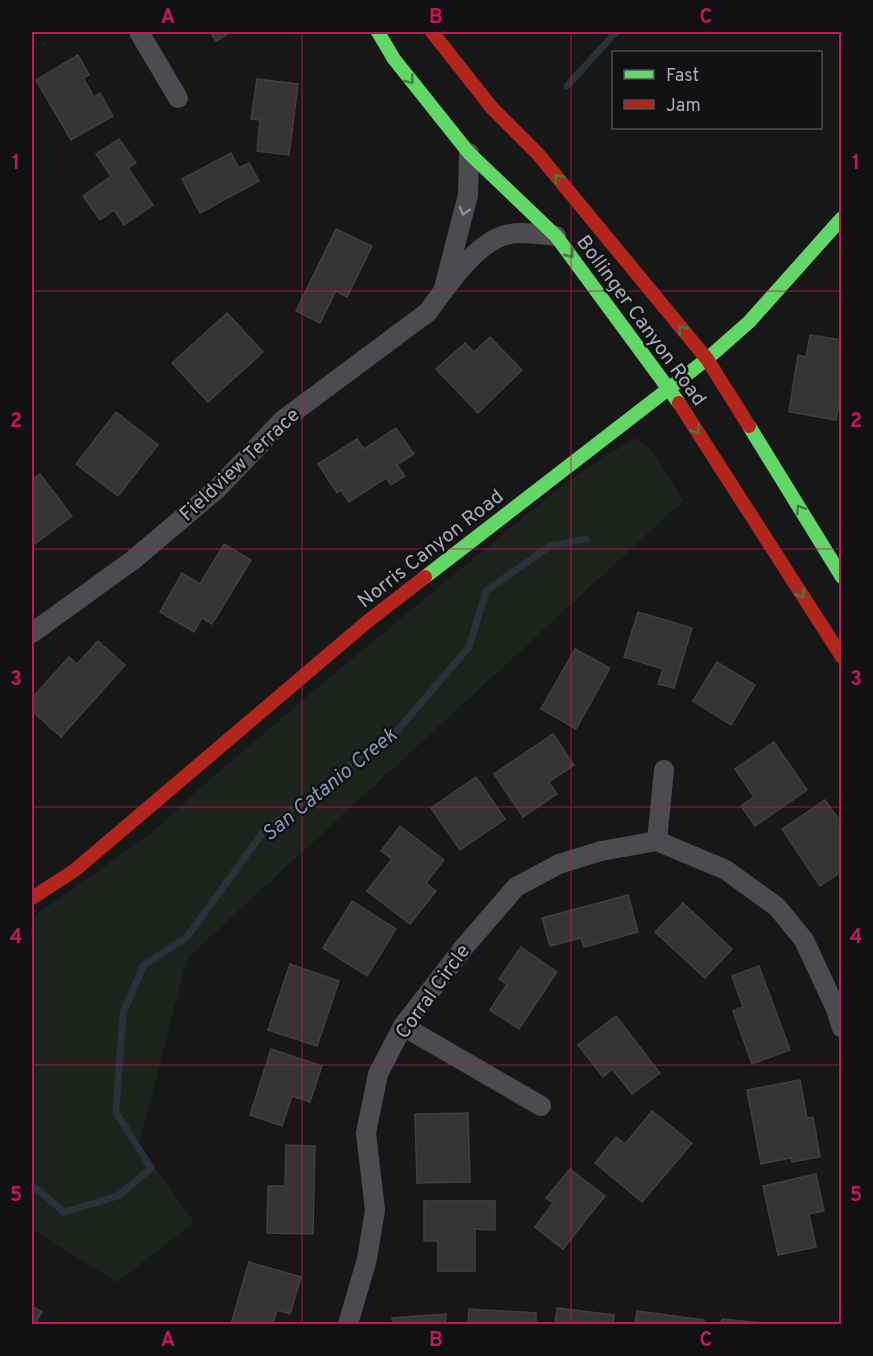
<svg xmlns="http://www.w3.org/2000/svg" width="873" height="1356" font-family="Overpass,sans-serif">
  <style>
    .green { fill: #1d241e }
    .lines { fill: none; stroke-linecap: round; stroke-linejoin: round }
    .stream { stroke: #2a3239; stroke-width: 7 }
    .building { fill: #353536; stroke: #3f4043; stroke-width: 1.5 }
    .street { stroke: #4b4c50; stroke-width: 20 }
    .fast { stroke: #63d668; stroke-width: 14 }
    .jam { stroke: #b3261e; stroke-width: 14 }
    .oneway { stroke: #3e7d42 }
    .oneway2 { stroke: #8c9099 }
    .grid { fill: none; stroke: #c2185b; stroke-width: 1.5; stroke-opacity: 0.55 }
    .labels { text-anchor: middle; stroke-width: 5; stroke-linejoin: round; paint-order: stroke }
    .street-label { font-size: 20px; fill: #a8adb8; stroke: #111113 }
    .water-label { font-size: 21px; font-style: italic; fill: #7f9bb3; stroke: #111113 }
    .neatline { fill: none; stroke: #c2185b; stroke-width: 2 }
    .grid-label { font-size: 20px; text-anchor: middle; font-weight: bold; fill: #c2185b }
  </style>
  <rect width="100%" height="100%" fill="#171717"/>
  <path class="green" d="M635 438 652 451 683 501 187 958 139 1145 194 1222 117 1282 32 1229V917L68 893 155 830 214 776 328 679 565 483Z"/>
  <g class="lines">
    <g class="stream">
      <path d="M567 86 616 32"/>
      <path d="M32 1185 64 1212 118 1196 151 1168 116 1112 123 1013 144 965 187 937 264 831 398 730 469 647 486 591 550 546 586 539"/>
    </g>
  </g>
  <g class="building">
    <path d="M210 32H231L216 41Z"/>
    <path d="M78 55 89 75 83 78 94 97 100 93 113 116 71 140 36 80Z"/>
    <path d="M257 79 298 84 289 155 257 151 260 120 251 119Z"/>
    <path d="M119 139 136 163 128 168 153 205 124 225 114 210 100 220 83 196 111 176 96 154Z"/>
    <path d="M231 153 239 168 249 163 259 181 200 213 182 179Z"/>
    <path d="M336 229 372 246 347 297 336 291 320 323 296 311Z"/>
    <path d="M227 313 263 352 208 402 172 363Z"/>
    <path d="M810 335 842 340V388L836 420 789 412 798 355 806 357Z"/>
    <path d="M490 337 522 370 478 413 436 369 465 343 474 352Z"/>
    <path d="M116 412 158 445 118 496 76 464Z"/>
    <path d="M396 428 414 454 397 465 405 476 391 485 386 478 349 502 341 490 337 493 318 464 357 439 364 449Z"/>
    <path d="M40 474 72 516 32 546V480Z"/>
    <path d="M224 544 251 560 212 624 202 618 194 632 160 612 182 573 200 584Z"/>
    <path d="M638 612 692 628 674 688 658 684 663 669 624 657Z"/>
    <path d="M98 641 125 665 61 737 32 711V698L69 657 77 664Z"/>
    <path d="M575 649 610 668 576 729 541 709Z"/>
    <path d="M717 662 755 685 731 725 693 701Z"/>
    <path d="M553 734 574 765 549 782 557 794 523 817 494 774Z"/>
    <path d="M774 742 807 790 755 826 741 806 754 797 735 769Z"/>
    <path d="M476 777 505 819 460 850 431 808Z"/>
    <path d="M825 800 842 824V871L820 886 782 829Z"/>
    <path d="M400 826 444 860 426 883 436 891 410 924 367 891 392 859 381 851Z"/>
    <path d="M628 895 638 932 584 947 581 938 550 946 542 918Z"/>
    <path d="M352 901 396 929 367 976 323 948Z"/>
    <path d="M683 903 732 949 705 978 655 932Z"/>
    <path d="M521 947 557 972 519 1029 490 1010 507 984 499 979Z"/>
    <path d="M290 964 339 981 317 1046 268 1030Z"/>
    <path d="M759 966 790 1050 752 1064 733 1011 743 1007 732 976Z"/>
    <path d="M616 1016 660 1073 632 1094 612 1069 603 1077 578 1045Z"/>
    <path d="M271 1049 322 1066 310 1102 292 1096 282 1126 250 1115Z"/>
    <path d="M800 1080 807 1118 813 1117 820 1157 792 1162 791 1158 761 1164 747 1090Z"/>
    <path d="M652 1111 692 1143 642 1202 595 1163 616 1137 625 1144Z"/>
    <path d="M468 1113 470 1182 417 1183 415 1114Z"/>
    <path d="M286 1145 315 1146 313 1234 267 1233 268 1186H285Z"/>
    <path d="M570 1169 605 1196 563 1249 535 1227 553 1203 546 1198Z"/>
    <path d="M816 1174 824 1211 809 1214 816 1247 778 1255 763 1186Z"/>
    <path d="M424 1201H495V1230L475 1229V1271H438V1241H424Z"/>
    <path d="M249 1262 301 1277 290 1314 277 1310 273 1324H231Z"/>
    <path d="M32 1306 42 1312 35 1324H32Z"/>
    <path d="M557 1308 614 1315 613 1324H555Z"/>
    <path d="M469 1309 536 1313V1324H468Z"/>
    <path d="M637 1311 704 1320V1324H635Z"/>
    <path d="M446 1314V1324H393L392 1318Z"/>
    <path d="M722 1319 770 1324H721Z"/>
  </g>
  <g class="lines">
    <g class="street">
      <path d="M139 32 178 98"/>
      <path d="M444 288 468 195 469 153"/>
      <path d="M32 633 133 560 217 489 283 420 428 312C446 287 478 239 510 234 524 231 542 235 556 236"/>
      <path d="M657 841 664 770"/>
      <path d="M403 1026 541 1106"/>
      <path d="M348 1324 367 1259 375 1210 366 1133 378 1074 403 1026 465 946 516 887 559 864 601 851 657 841 726 870 777 907 804 940 836 1009 842 1028"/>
    </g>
    <g class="fast">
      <path d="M378 32 394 59 469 153 556 236 679 403"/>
      <path d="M749 426 842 577"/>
      <path d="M425 577 707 359 749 322 842 218"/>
    </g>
    <g class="jam">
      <path d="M432 32 492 108 538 154 707 359 749 426"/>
      <path d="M679 403 842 657"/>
      <path d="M32 898 75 870 368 621 425 577"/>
    </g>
  </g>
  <defs><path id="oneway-chevron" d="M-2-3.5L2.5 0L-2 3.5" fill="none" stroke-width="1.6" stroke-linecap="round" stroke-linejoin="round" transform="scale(1.5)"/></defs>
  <g class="oneway">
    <use href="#oneway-chevron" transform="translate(410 80) rotate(52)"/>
    <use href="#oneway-chevron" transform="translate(558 178) rotate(-129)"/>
    <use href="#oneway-chevron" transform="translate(570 254) rotate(53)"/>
    <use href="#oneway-chevron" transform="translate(682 329) rotate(-129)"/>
    <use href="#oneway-chevron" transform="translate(696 430) rotate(57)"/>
    <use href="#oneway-chevron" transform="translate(800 509) rotate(-122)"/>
    <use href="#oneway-chevron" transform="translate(801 594) rotate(57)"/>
  </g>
  <use class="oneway2" href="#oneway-chevron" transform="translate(464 211) rotate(105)"/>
  <path class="grid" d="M302 32V1324M571 32V1324M32 291H842M32 549H842M32 807H842M32 1065H842"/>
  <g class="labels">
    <g class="street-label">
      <text transform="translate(642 320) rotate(54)" y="7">Bollinger Canyon Road</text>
      <text transform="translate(239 464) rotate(-43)" y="7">Fieldview Terrace</text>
      <text transform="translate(430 548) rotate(-38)" y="7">Norris Canyon Road</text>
      <text transform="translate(432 991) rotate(-54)" y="7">Corral Circle</text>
    </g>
    <g class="water-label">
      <text transform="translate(329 784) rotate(-39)" y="7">San Catanio Creek</text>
    </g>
  </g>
  <rect width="873" height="1356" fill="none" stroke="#111113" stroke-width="66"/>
  <rect x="612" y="51" width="210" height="78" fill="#111113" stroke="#4d4f55" stroke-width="1.5"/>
  <rect x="624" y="70" width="30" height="9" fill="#63d668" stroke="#4d4f55" stroke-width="1.5"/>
  <text x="666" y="81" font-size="18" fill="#a8adb8">Fast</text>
  <rect x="624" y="100" width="30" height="9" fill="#b3261e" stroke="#4d4f55" stroke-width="1.5"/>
  <text x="666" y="111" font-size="18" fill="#a8adb8">Jam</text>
  <rect x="33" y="33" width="807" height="1290" class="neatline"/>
  <g class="grid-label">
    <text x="168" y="23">A</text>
    <text x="436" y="23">B</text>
    <text x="706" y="23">C</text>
    <text x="16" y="169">1</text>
    <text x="856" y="169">1</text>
    <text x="16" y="427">2</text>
    <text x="856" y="427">2</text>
    <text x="16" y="685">3</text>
    <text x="856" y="685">3</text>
    <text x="16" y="943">4</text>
    <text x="856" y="943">4</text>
    <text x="16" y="1201">5</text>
    <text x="856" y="1201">5</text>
    <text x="168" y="1346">A</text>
    <text x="436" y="1346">B</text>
    <text x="706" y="1346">C</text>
  </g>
</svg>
